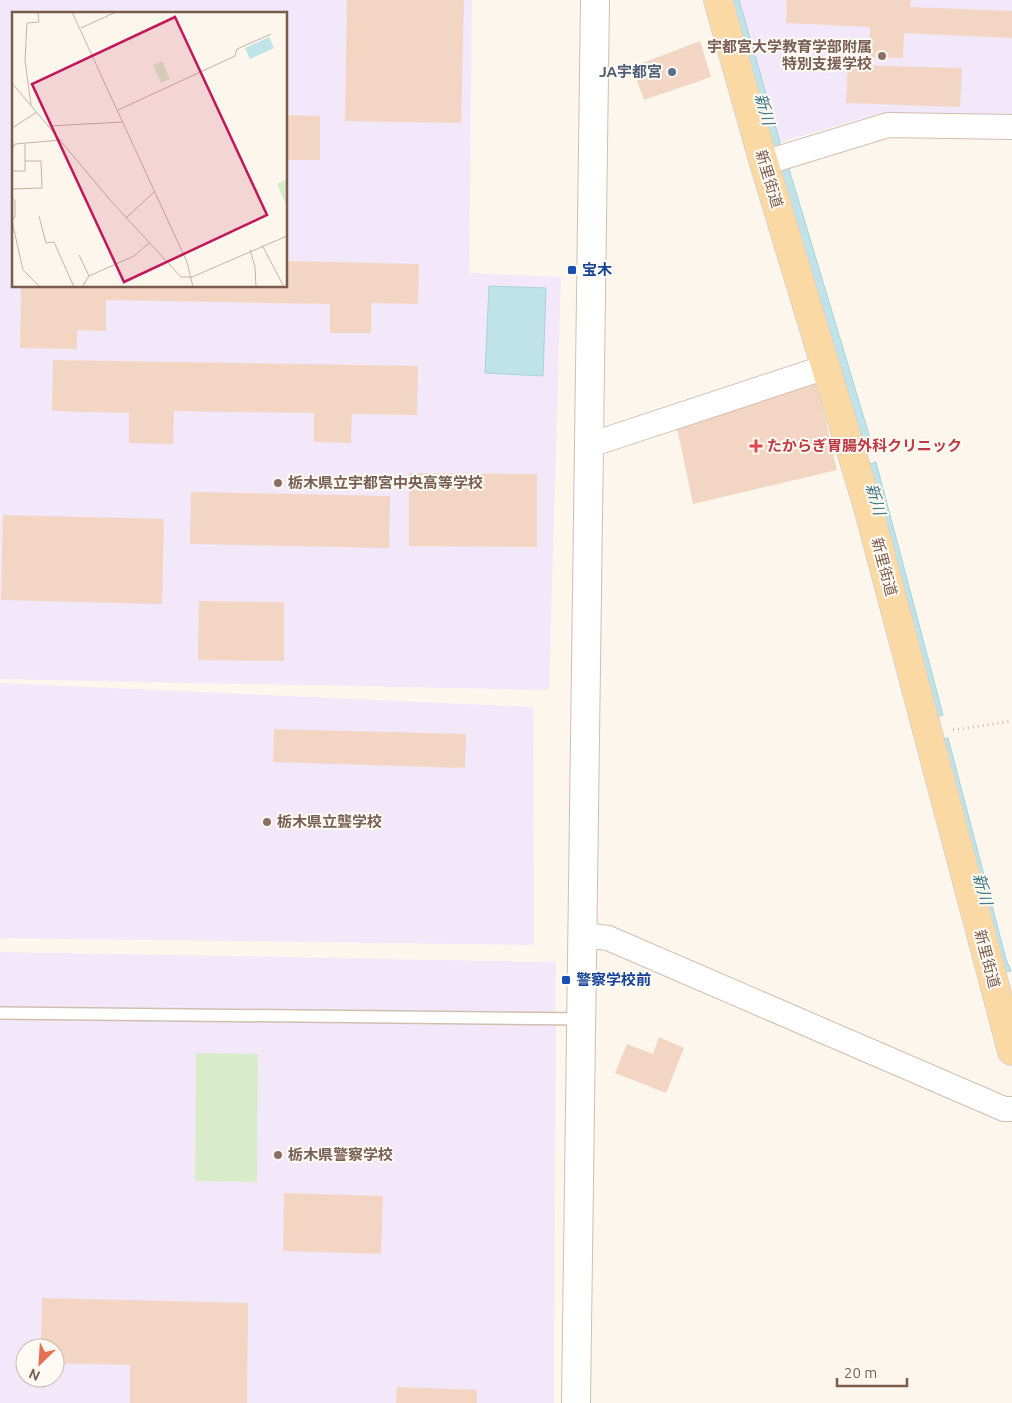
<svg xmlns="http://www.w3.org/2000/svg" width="1012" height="1403" font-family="Ubuntu,'Noto Sans JP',sans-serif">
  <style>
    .education { fill: #f3e8fa; fill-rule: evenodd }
    .green { fill: #d8ecc9 }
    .water { fill: #bfe3e8; stroke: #a5d3da }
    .building { fill: #f3d5c3 }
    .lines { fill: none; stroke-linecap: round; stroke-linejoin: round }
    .service-casing { stroke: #d1beb0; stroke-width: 14 }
    .minor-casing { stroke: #d1beb0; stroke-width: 26 }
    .tertiary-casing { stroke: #d1beb0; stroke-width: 30 }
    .primary-casing { stroke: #dad1cd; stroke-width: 30 }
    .path { stroke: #d9b8a5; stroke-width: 3; stroke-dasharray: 1 4; stroke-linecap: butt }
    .service { stroke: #fff; stroke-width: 11 }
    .minor { stroke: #fff; stroke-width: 24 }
    .tertiary { stroke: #fff; stroke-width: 28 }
    .primary { stroke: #fbd9a5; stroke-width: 28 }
    .education-dot { fill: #8d6e63; stroke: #fffaf3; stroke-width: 2 }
    .service-dot { fill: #5c6f8a; stroke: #fffaf3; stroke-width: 2 }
    .transit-dot { fill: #1a4fb4; stroke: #fffaf3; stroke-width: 2 }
    .health-dot { fill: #e0444e; stroke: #fffaf3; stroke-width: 2 }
    .labels { text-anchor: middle; stroke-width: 4; stroke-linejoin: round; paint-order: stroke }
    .education-label { font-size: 15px; font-weight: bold; fill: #785e54; stroke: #fffaf3; text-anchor: start }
    .service-label { font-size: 15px; font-weight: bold; fill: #4e5e75; stroke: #fffaf3; text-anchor: end }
    .street-label { font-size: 15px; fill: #7a5c4d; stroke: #fffaf3 }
    .transit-label { font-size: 15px; font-weight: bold; fill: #164399; stroke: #fffaf3; text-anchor: start }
    .health-label { font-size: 15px; font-weight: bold; fill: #be3a42; stroke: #fffaf3; text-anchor: start }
    .water-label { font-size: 16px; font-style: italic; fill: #437c86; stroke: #fffaf3 }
    .inset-road { fill: none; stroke: #c5b3a7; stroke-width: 1 }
    .view { fill: #c2185b; fill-opacity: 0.15; stroke: #c2185b; stroke-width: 2.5 }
    .inset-edge { fill: none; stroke: #7a5c4d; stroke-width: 2.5 }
  </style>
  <rect width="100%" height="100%" fill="#fdf6ec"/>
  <g class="education">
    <path d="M0 0H472L469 273 561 277 549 690 0 679ZM14 14H286V286H14Z"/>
    <path d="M738 0H1012V115L881 113 774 144Z"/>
    <path d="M0 683 533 707 534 945 0 938Z"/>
    <path d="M0 952 556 962 554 1403H0ZM25 1348H55V1378H25Z"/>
  </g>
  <path class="green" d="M196 1053 258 1054 257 1182 195 1181Z"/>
  <g class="water">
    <path d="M730 0H739L781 146 774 148Z"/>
    <path d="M786 159 873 448 863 451 777 163Z"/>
    <path d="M489 286 546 288 543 376 485 373Z"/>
    <path d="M876 462 943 715 934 718 867 465Z"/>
    <path d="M948 738 1006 959 1011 971 1001 973 940 739Z"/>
  </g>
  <g class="building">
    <path d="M347 0H464L461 123 345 121Z"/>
    <path d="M787 0H911L910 7 1012 11V38L904 33 903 58 869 57 870 27 786 23Z"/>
    <path d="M700 41 711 77 644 100 632 67Z"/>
    <path d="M848 65 962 68 960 107 846 103Z"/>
    <path d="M286 115 320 116V160H286Z"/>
    <path d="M286 261 419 264 418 304 371 303V333H330V304L106 300V331L77 330V349L20 348 21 286H286Z"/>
    <path d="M53 360 418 366 417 415 352 414 351 443 314 442V413L174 411 173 444 129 443V413L52 411Z"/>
    <path d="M816 378 837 470 693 504 676 423Z"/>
    <path d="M409 473 537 474V547L409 546Z"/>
    <path d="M191 492 390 496 389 548 190 544Z"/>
    <path d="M3 515 164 519 162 604 1 600Z"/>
    <path d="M199 601 284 602V661L198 660Z"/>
    <path d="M274 729 466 734 465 768 273 762Z"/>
    <path d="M659 1037 684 1048 666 1093 615 1073 627 1044 653 1054Z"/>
    <path d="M284 1193 383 1196 381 1254 283 1251Z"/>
    <path d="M42 1298 248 1303 247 1403H130V1365L55 1363V1348H41Z"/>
    <path d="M397 1387 477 1390V1403H396Z"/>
  </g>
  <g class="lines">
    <g class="service-casing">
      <path id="service" d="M0 1013 582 1019"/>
    </g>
    <g class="minor-casing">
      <g id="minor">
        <path d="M764 163 888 125 1012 127"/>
        <path d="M590 445 826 367"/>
        <path d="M583 935 608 938 1004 1109H1012"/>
      </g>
    </g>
    <g class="tertiary-casing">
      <path id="tertiary" d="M576 1403 595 0"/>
    </g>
    <g class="primary-casing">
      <path id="primary" d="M718 0 764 163 868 507 1012 1051"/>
    </g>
    <path class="path" d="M953 730 1012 721"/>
    <use href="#service" class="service"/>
    <use href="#minor" class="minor"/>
    <use href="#tertiary" class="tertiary"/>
    <use href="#primary" class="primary"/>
  </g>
  <g class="education-dot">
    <circle cx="882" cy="56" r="5"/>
    <circle cx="278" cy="483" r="5"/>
    <circle cx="267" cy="822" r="5"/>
    <circle cx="278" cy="1155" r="5"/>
  </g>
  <circle class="service-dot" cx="672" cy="72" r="5"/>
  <g class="transit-dot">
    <rect x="567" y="265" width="10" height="10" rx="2.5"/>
    <rect x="561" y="975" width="10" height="10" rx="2.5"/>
  </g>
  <path class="health-dot" d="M753.5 438.5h5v5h5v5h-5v5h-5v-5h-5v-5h5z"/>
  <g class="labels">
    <g class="education-label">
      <text x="872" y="52" text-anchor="end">宇都宮大学教育学部附属<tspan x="872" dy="17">特別支援学校</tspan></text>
      <text x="288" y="488">栃木県立宇都宮中央高等学校</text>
      <text x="277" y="827">栃木県立聾学校</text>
      <text x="288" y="1160">栃木県警察学校</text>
    </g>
    <g class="service-label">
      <text x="662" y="77">JA宇都宮</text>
    </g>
    <g class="street-label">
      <text transform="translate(769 179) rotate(73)" y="5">新里街道</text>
      <text transform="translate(884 567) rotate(75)" y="5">新里街道</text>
      <text transform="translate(987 959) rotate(75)" y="5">新里街道</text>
    </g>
    <g class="transit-label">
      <text x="582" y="275">宝木</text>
      <text x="576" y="985">警察学校前</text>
    </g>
    <g class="health-label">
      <text x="767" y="451">たからぎ胃腸外科クリニック</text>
    </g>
    <g class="water-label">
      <text transform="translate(765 109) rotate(74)" y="6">新川</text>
      <text transform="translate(876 499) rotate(74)" y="6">新川</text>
      <text transform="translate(983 889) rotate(75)" y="6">新川</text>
    </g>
  </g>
  <g transform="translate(12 12)">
    <rect width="275" height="275" fill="#fdf6ec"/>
    <path d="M150 49 158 67 149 71 141 53ZM275 167V195L265 172Z" fill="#d8ecc9"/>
    <path d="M257 25 262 36 238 47 233 36Z" fill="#bfe3e8"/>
    <path class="inset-road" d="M60 0 175 250 181 275M69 16 104 0M0 71 99 189 169 265H180L275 224M19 93 13 48 15 11 27 10 26 0M106 98 223 44 225 37 259 22M37 114 111 110M0 116 25 100M0 137 3 132 49 128M0 159H13V132M0 177 30 176 29 149H13M0 186 3 189V205L0 208M27 204 34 231 42 230 62 275M114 206 143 179M0 209 11 258 28 275M250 233 272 275M238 238 243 255 244 275M67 243 77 264M70 275 77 264 122 244 137 231"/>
    <path class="view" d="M163 5 255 203 112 270 20 72Z"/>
    <rect width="275" height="275" class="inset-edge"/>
  </g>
  <g transform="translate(40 1363) rotate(205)"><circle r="24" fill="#fffaf3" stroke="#cabbb1"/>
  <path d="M0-4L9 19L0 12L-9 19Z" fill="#e76f51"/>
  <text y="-8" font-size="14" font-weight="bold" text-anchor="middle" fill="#7a5c4d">N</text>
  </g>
  <path d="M837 1378v8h70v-8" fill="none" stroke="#7a5c4d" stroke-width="2.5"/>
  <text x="844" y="1378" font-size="15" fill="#7a5c4d" stroke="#fffaf3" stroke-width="4" paint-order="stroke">20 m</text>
</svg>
